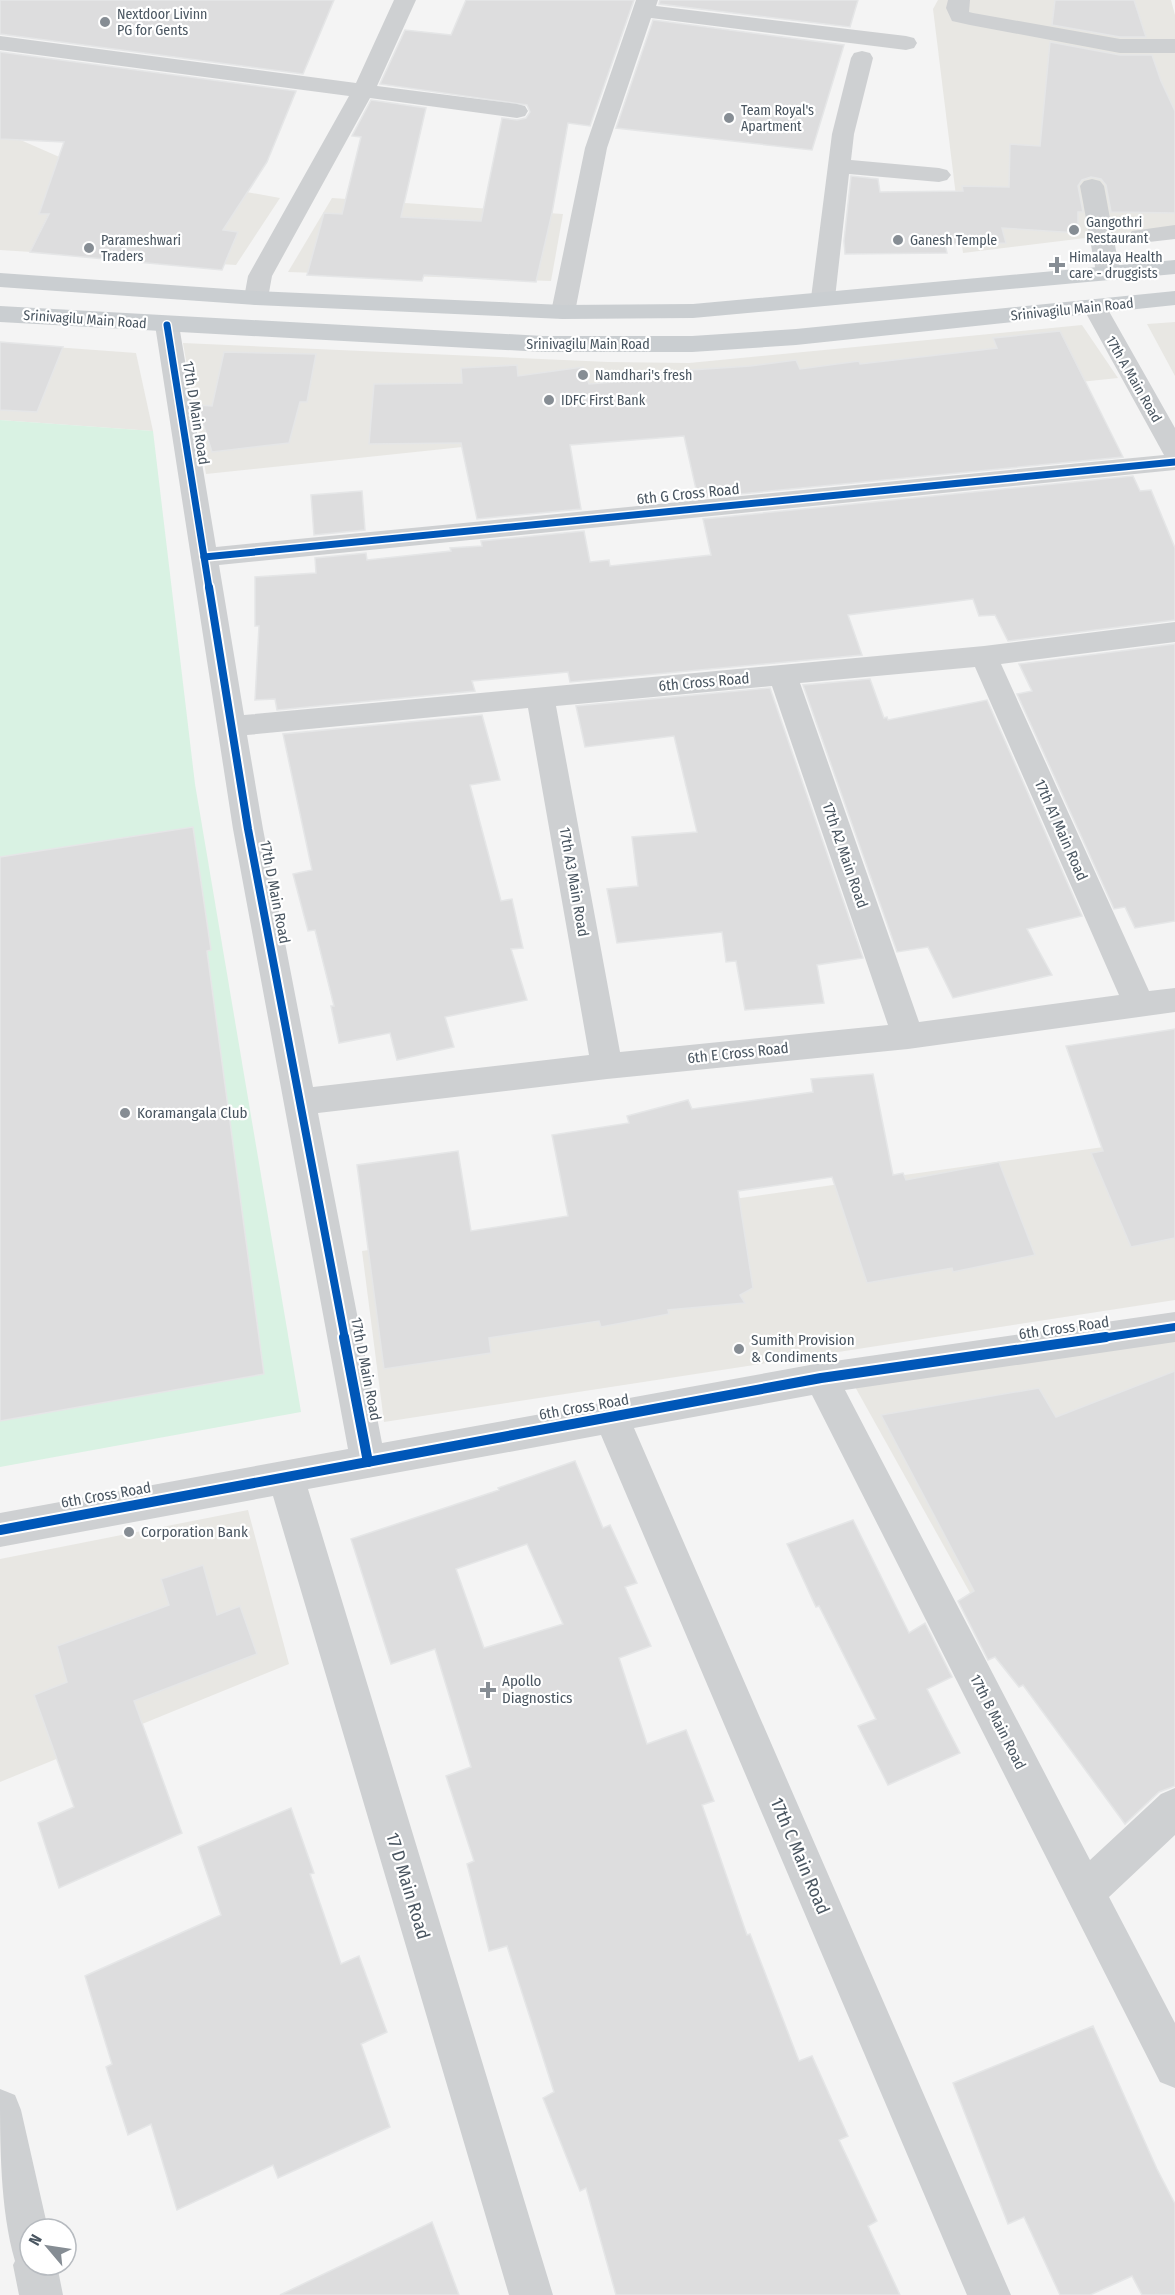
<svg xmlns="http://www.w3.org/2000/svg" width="1175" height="2295" font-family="'Fira Sans Condensed',sans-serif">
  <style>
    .commercial { fill: #e8e7e3 }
    .green { fill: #d9f2e3 }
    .building { fill: #ddddde; stroke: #e5e6e7; stroke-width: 1.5; fill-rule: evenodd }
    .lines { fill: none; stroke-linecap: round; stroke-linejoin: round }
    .minor { fill: #ced0d2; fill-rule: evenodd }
    .major { fill: #caced1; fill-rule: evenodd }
    .cycleway-far2-casing { stroke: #fff; stroke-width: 10 }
    .cycleway-far1-casing { stroke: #fff; stroke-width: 12 }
    .cycleway-casing { stroke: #fff; stroke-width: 14 }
    .cycleway-far2 { stroke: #0057b8; stroke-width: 7 }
    .cycleway-far1 { stroke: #0057b8; stroke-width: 8 }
    .cycleway { stroke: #0057b8; stroke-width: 10 }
    .poi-dot { fill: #868d94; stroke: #fff; stroke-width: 2 }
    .labels { text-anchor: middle; stroke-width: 4.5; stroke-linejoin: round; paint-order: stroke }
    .far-poi-label { font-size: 14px; fill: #4a5661; stroke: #fff; text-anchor: start }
    .far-street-label { font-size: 14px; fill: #4a5661; stroke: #fff }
    .street-label { font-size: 15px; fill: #4a5661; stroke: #fff }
    .poi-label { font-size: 15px; fill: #4a5661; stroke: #fff; text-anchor: start }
    .near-street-label { font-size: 18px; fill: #4a5661; stroke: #fff }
  </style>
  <rect width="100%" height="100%" fill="#f4f4f4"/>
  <g class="commercial">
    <path d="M938 0H1171L1175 15V227L963 253 933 9Z"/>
    <path d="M0 131 64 159 280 198 236 265 0 250Z"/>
    <path d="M332 198 563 214 551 281 288 272Z"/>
    <path d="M1175 322V376L1147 324Z"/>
    <path d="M1082 325 1118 378 206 474 183 343 608 362 689 363Z"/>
    <path d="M0 343 136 353 153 431 0 420Z"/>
    <path d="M1175 1137V1300L384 1422 362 1251Z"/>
    <path d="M1175 1341V1517L1008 1661 854 1385Z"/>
    <path d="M248 1510 289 1664 0 1782V1559Z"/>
  </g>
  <path class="green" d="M0 420 153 431 195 784 301 1412 0 1467Z"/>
  <g class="building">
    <path d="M0 0H334L303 74 0 34Z"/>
    <path d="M466 0H634L590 126 568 123 552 213 536 282 424 275 422 281 307 275 324 213 342 214 361 137 352 136 371 100 426 108 401 217 481 221 502 118 517 120 526 118 530 112 527 105 380 84 405 30 451 35Z"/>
    <path d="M660 0H858L850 27 659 4Z"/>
    <path d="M1055 0H1134L1146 37H1120L1052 25Z"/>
    <path d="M653 20 844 45 812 150 616 128Z"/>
    <path d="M1050 42 1120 55H1152L1161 81 1175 111V213L1111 212 1106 185 1101 179 1091 177 1082 180 1078 186 1083 212H1078V233L1002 228 1006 243 945 244 947 253 845 254 844 241 851 176 878 179 880 192 963 191 962 186 1009 187 1010 144 1040 146Z"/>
    <path d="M0 52 296 91 267 162 223 230 238 232 222 270 30 252 49 214H39L64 142 0 139Z"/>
    <path d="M1060 331 1123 457 698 498 684 436 570 445 581 509 477 519 461 443 369 444 374 384 462 383 461 368 517 365 518 376 583 367 589 384 662 378 661 372 750 366 796 360 800 369 859 361 860 364 997 348 993 338Z"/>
    <path d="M0 342 63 347 37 412 0 410Z"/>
    <path d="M224 352 316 354 307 402H300L289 443 212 452 197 405 212 406Z"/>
    <path d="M1133 476 1140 491 1151 490 1175 548V620L1008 641 995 615 979 616 973 599 848 615 862 655 570 682 568 672 472 681 475 691 277 710 275 699 255 700 259 626H255V577L316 573 315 558 366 553 367 560 451 551 450 548 482 546 481 541 584 531 590 562 609 560 610 566 711 555 703 519Z"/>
    <path d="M362 491 365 530 314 535 311 495Z"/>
    <path d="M1175 644V921L1135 928 1125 907 1114 909 1017 694 1032 691 1019 664Z"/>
    <path d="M870 679 884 718 887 717 888 720 987 700 1082 916 1027 929 1052 975 953 998 928 947 897 952 803 685Z"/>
    <path d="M770 688 863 958 817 965 824 1003 745 1010 736 961 726 962 722 932 617 943 607 889 638 886 632 837 697 832 674 736 585 747 576 706Z"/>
    <path d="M482 715 500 780 470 785 501 901 512 899 523 948 511 949 527 1000 445 1017 454 1047 397 1060 390 1033 339 1043 331 1006H334L315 930 308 931 293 874 312 870 283 734Z"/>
    <path d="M193 827 211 950 207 951 264 1374 0 1421V857Z"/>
    <path d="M1175 1029V1238L1131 1247 1091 1153 1103 1151 1066 1046Z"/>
    <path d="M873 1074 893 1175 903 1173 906 1180 999 1162 1035 1255 953 1272 952 1268 867 1283 832 1177 738 1191 753 1288 740 1295 745 1303 668 1310 669 1314 601 1327 599 1321 489 1338 491 1353 384 1369 357 1165 458 1151 471 1231 568 1216 552 1135 629 1123 627 1116 688 1100 692 1109 813 1092 811 1079Z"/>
    <path d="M1175 1371V1786L1159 1792 1125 1824 1023 1685 1019 1687 995 1657 988 1660 958 1601 974 1591 881 1415 1039 1388 1056 1417Z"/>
    <path d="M575 1461 603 1528 610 1525 637 1583 625 1587 651 1646 619 1658 647 1744 686 1730 714 1801 702 1805 747 1935 750 1934 799 2061 812 2056 848 2136 839 2140 877 2221 868 2226 900 2295H616L586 2188 580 2191 543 2098 554 2092 507 1946 489 1951 467 1864 474 1861 446 1776 471 1767 435 1649 391 1664 351 1539 499 1490 498 1488ZM527 1544 563 1624 484 1648 456 1569Z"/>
    <path d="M853 1520 909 1633 925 1623 952 1677 927 1689 960 1753 888 1785 858 1726 876 1719 819 1606 816 1607 787 1544Z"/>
    <path d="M203 1565 217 1615 240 1606 257 1654 134 1701 182 1833 59 1888 38 1823 74 1807 34 1695 67 1682 57 1646 169 1605 161 1579Z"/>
    <path d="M291 1808 314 1873 310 1874 341 1964 359 1956 387 2032 361 2044 390 2127 278 2178 273 2165 177 2210 151 2124 128 2135 106 2067 112 2064 85 1976 221 1915 198 1847Z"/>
    <path d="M1093 2026 1157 2169 1175 2204V2295H1142L1132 2276 1090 2295H1060L1024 2217 1008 2224 953 2083Z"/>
    <path d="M432 2222 459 2295H280Z"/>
  </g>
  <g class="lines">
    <g class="minor">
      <path d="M394 0H416L377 86 517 104 525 106 528 111 525 116 517 118 370 98 272 276 268 298 265 303 256 305 247 303 244 298 248 276 349 96 0 50V36L356 83Z"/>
      <path d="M636 0H658L656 6 906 36 914 38 917 43 914 48 906 50 651 18 607 148 575 312 572 317 563 319 554 317 551 312 585 148Z"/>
      <path d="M948 0H970L969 12 973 13 1120 39H1175V53H1120L970 25 952 21 946 8Z"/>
      <path d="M862 51 870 53 873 58 854 134 851 160 939 168 947 170 951 175 947 180 939 182 849 174 835 298 832 303 823 305 814 303 811 298 832 134 851 58 854 53Z"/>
      <path d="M1092 179 1100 181 1104 186 1120 272 1117 277 1108 279 1099 277 1096 272 1080 186 1084 181Z"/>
      <path d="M1175 225V239L1140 243 1132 241 1128 236 1132 231Z"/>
      <path d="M1094 299 1103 301 1106 306 1175 428V470L219 565 244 715 984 646 1175 622V642L1001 664 1149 991 1175 988V1012L908 1049 607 1079 318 1113 382 1443 821 1363 1175 1312V1342L845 1390 1090 1860 1161 1794 1175 1788V1835L1109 1897 1175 2023V2088L1160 2082 812 1395 634 1428 1011 2295H967L601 1435 308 1489 553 2295H509L273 1496 0 1547V1513L348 1449 233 829 155 325 158 320 167 317 176 320 179 325 216 547 1164 455 1082 306 1085 301ZM975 667 1119 995 919 1022 800 683ZM772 686 888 1025 620 1052 556 706ZM528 708 589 1055 313 1087 263 829 247 735Z"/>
      <path d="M0 2089 15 2095 21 2110 48 2229H30V2265H57L63 2295H19L13 2265 15 2261C0 2209 0 2144 0 2089Z"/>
    </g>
    <g class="major">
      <path d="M1175 260V274L693 318 563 319 256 305 0 287V273L256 291 563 305 693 304Z"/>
      <path d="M1175 291V305L796 345 692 352H543L0 322V306L543 336H692L796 329Z"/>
    </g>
    <g class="cycleway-far2-casing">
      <g id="cycleway-far2">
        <path d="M167 325 209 588"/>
        <path d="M204 557 1175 462"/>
      </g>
    </g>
    <g class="cycleway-far1-casing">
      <g id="cycleway-far1">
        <path d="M209 587 248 829 345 1339"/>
        <path d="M1095 1339 1175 1327"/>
      </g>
    </g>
    <g class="cycleway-casing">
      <g id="cycleway">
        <path d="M344 1337 368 1462"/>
        <path d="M0 1530 821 1378 1106 1337"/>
      </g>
    </g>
    <use href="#cycleway-far2" class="cycleway-far2"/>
    <use href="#cycleway-far1" class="cycleway-far1"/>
    <use href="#cycleway" class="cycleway"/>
  </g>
  <g class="poi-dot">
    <circle cx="105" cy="22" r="6"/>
    <circle cx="729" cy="118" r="6"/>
    <circle cx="1074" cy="230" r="6"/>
    <circle cx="898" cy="240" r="6"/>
    <circle cx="89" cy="248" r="6"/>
    <path d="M1054 256h6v6h6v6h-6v6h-6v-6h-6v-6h6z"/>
    <circle cx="583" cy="375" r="6"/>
    <circle cx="549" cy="400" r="6"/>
    <circle cx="125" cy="1113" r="6"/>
    <circle cx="739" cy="1349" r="6"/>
    <circle cx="129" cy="1532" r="6"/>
    <path d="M485 1681h6v6h6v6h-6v6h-6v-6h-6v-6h6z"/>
  </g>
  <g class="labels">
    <g class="far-poi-label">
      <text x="117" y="19">Nextdoor Livinn<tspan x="117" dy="16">PG for Gents</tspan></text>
      <text x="741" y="115">Team Royal's<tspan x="741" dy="16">Apartment</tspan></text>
      <text x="1086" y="227">Gangothri<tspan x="1086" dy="16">Restaurant</tspan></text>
      <text x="101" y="245">Parameshwari<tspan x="101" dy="16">Traders</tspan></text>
      <text x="910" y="245">Ganesh Temple</text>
      <text x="1069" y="262">Himalaya Health<tspan x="1069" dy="16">care - druggists</tspan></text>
      <text x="595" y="380">Namdhari's fresh</text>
      <text x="561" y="405">IDFC First Bank</text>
    </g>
    <g class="far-street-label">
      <text transform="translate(1072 309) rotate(-6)" y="5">Srinivagilu Main Road</text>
      <text transform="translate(85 319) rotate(4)" y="5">Srinivagilu Main Road</text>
      <text x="588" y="349">Srinivagilu Main Road</text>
      <text transform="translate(1134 379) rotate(60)" y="5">17th A Main Road</text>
    </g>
    <g class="street-label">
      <text transform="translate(196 413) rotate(81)" y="5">17th D Main Road</text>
      <text transform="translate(688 494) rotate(-6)" y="5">6th G Cross Road</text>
      <text transform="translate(704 682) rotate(-5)" y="5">6th Cross Road</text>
      <text transform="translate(1061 830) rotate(66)" y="5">17th A1 Main Road</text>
      <text transform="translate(845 855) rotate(71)" y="5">17th A2 Main Road</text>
      <text transform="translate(574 882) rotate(80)" y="5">17th A3 Main Road</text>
      <text transform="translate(275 892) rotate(79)" y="5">17th D Main Road</text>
      <text transform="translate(738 1053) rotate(-6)" y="5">6th E Cross Road</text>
      <text transform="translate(1064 1328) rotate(-8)" y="5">6th Cross Road</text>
      <text transform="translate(366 1369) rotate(79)" y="5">17th D Main Road</text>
      <text transform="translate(584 1407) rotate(-10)" y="5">6th Cross Road</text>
      <text transform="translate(106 1495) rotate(-10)" y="5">6th Cross Road</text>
      <text transform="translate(998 1722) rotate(63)" y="5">17th B Main Road</text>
    </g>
    <g class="poi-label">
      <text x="137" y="1118">Koramangala Club</text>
      <text x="751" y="1345">Sumith Provision<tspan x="751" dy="17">&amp; Condiments</tspan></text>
      <text x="141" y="1537">Corporation Bank</text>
      <text x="502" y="1686">Apollo<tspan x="502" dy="17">Diagnostics</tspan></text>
    </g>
    <g class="near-street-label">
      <text transform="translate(800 1856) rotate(67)" y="6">17th C Main Road</text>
      <text transform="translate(408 1886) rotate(73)" y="6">17 D Main Road</text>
    </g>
  </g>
  <g transform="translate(48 2247) rotate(299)"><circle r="28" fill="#ffffff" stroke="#b7bbc0" stroke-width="1.5"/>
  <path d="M0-4.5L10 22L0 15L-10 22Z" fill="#868d94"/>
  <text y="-9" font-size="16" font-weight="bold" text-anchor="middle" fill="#4a5661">N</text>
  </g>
</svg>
